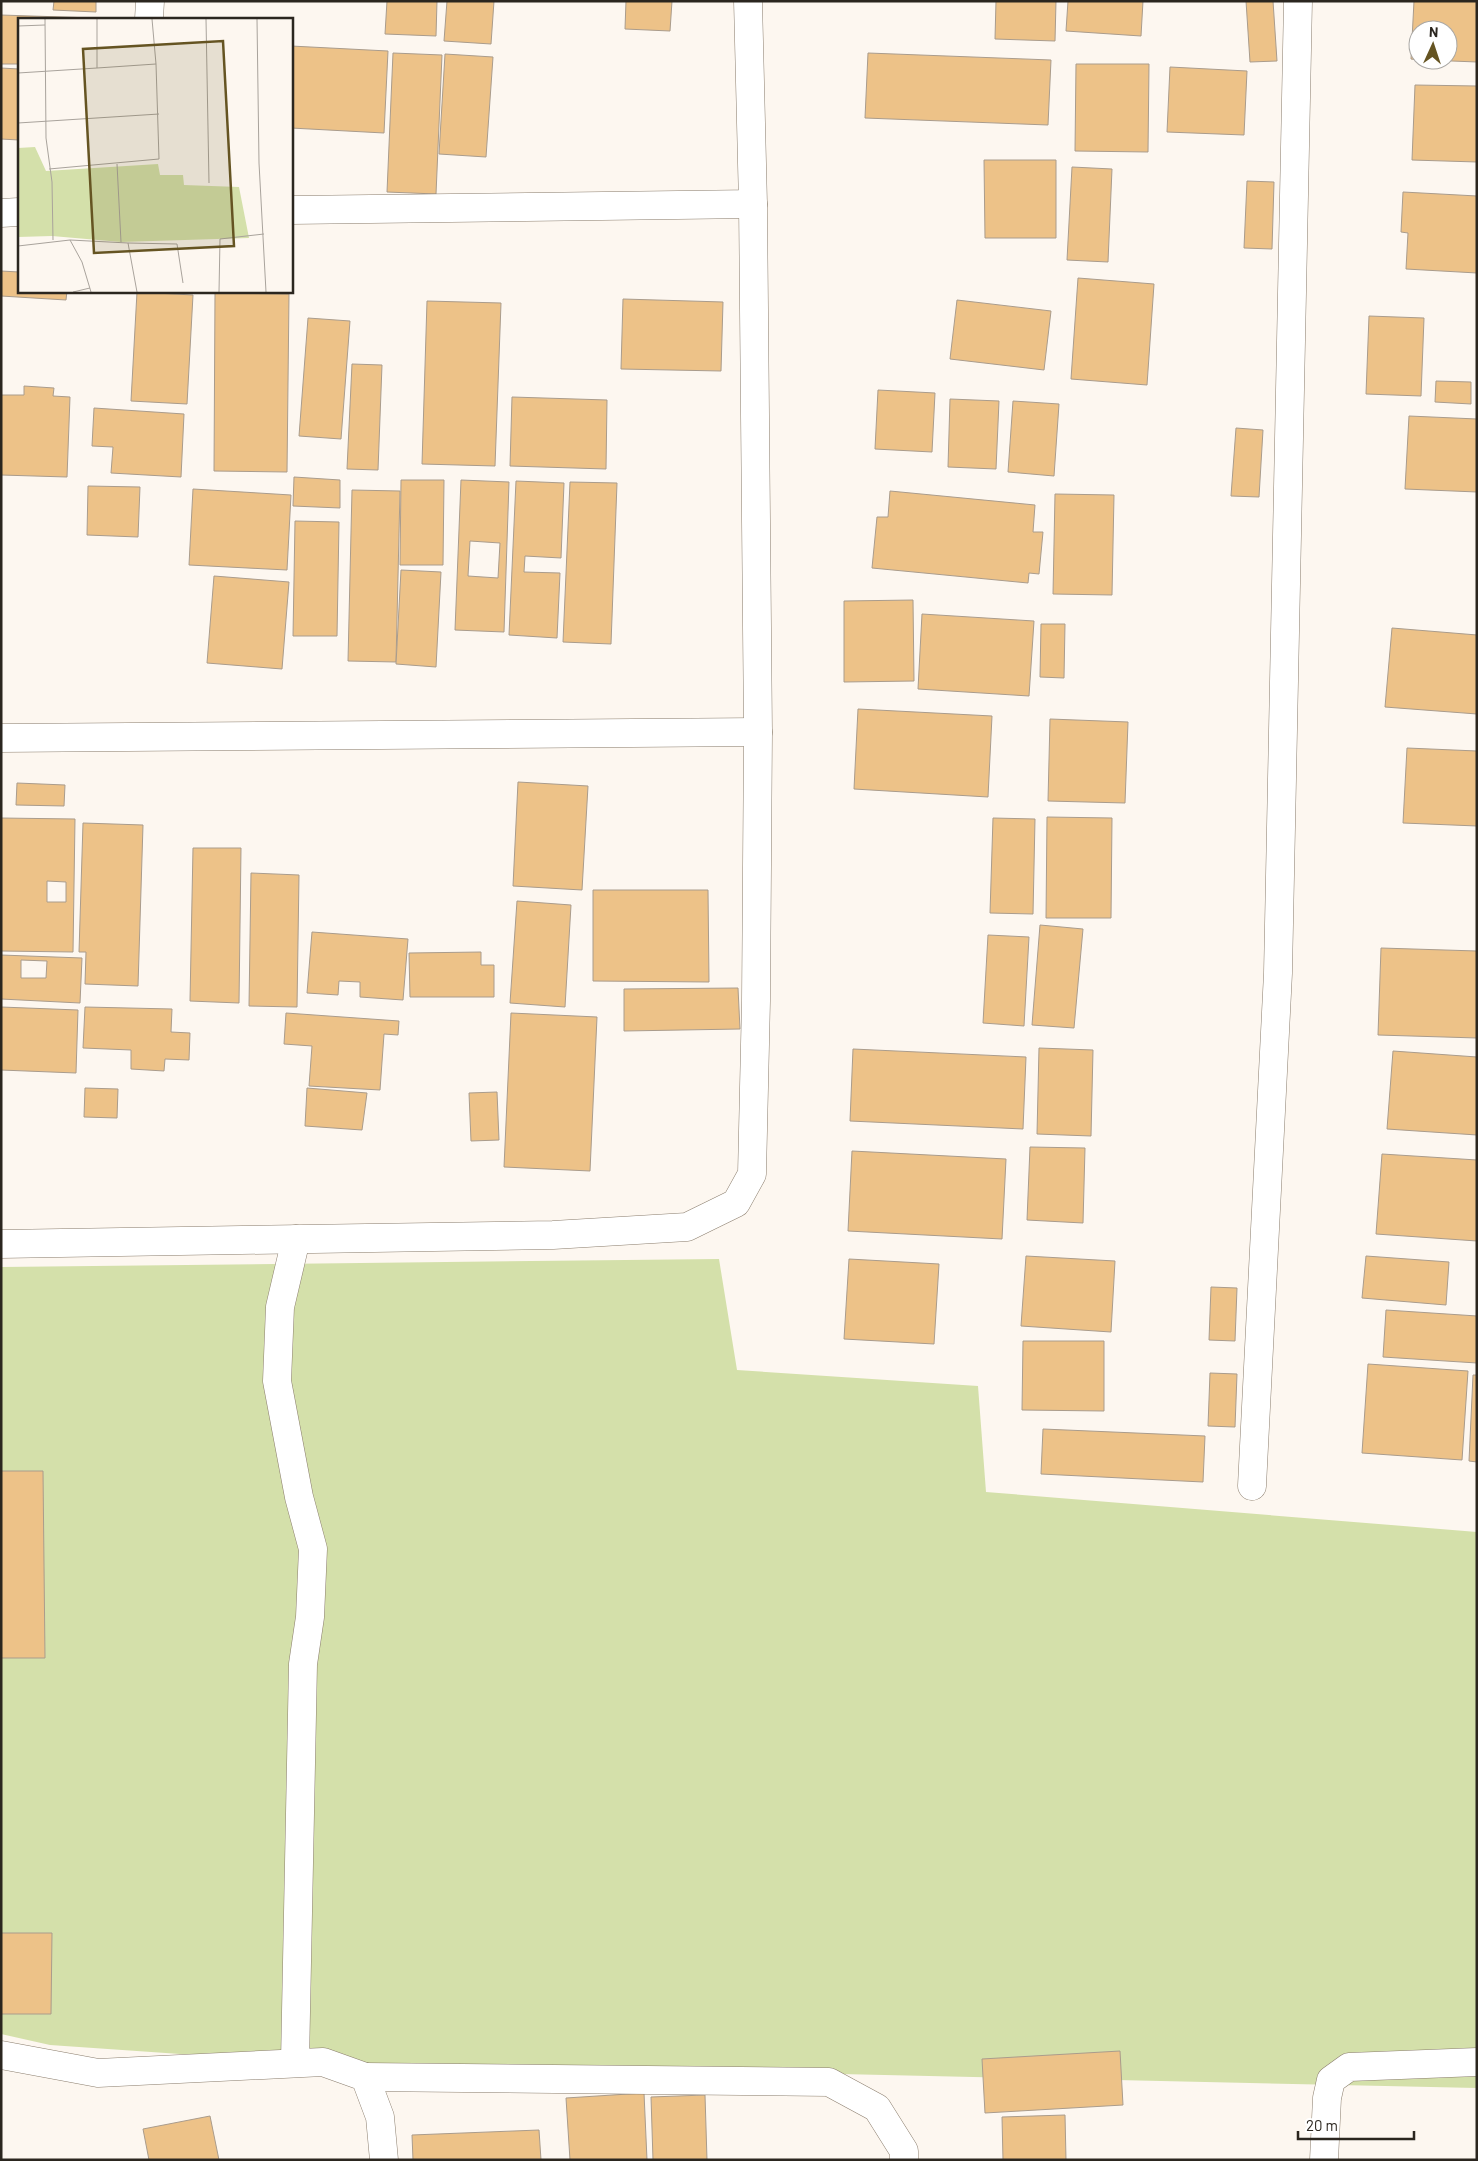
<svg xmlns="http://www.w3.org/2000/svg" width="1478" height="2161" font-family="Barlow,sans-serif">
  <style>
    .green { fill: #d4e0aa }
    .building { fill: #edc288; stroke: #aa9c8c; fill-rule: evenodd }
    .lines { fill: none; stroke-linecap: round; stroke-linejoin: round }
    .street-casing { stroke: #8b7e6e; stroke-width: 29 }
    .street { stroke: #fff; stroke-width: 28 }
    .inset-road { fill: none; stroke: #a9a39c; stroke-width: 1 }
    .view { fill: #655422; fill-opacity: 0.15; stroke: #655422; stroke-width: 2.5 }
    .inset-edge { fill: none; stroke: #2b261f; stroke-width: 2.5 }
  </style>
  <rect width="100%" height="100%" fill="#fdf7f0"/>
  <path class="green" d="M719 1259 737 1370 978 1386 986 1492 1477 1532V2088L295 2062 50 2045 1 2034V1267Z"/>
  <g class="building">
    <path d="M54 1H96V12L53 10Z"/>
    <path d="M387 1H437L436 36 385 34Z"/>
    <path d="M447 1H494L491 44 444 41Z"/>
    <path d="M626 1H672L670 31 625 29Z"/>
    <path d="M996 1H1056L1055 41 995 39Z"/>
    <path d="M1068 1H1143L1141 36 1066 31Z"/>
    <path d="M1246 1H1273L1277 61 1250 62Z"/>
    <path d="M1414 1H1477V62L1427 60H1448V30H1418V60L1411 59Z"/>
    <path d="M1 15 93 18V19H19V64H1Z"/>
    <path d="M291 46 388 51 384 133 291 128Z"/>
    <path d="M393 53 442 55 436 194 387 192Z"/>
    <path d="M868 53 1051 60 1048 125 865 118Z"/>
    <path d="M445 54 493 57 486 157 439 154Z"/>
    <path d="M1076 64H1149L1148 152 1075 151Z"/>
    <path d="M1170 67 1247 71 1244 135 1167 132Z"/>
    <path d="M1 68 19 69V140L1 139Z"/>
    <path d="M1415 85 1477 86V162L1412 160Z"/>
    <path d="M984 160H1056V238H985Z"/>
    <path d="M1072 167 1112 169 1108 262 1067 260Z"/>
    <path d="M1247 181 1274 182 1272 249 1244 248Z"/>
    <path d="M1403 192 1477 196V273L1406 269 1408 233 1401 232Z"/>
    <path d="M1 271 19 272V291H67L66 300 1 296Z"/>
    <path d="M1078 278 1154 284 1147 385 1071 379Z"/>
    <path d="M137 292 193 295 187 404 131 401Z"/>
    <path d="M215 293 289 294 287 472 214 471Z"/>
    <path d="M623 299 723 302 721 371 621 369Z"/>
    <path d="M957 300 1051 311 1044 370 950 359Z"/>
    <path d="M427 301 501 303 495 466 422 464Z"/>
    <path d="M1369 316 1424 318 1421 396 1366 394Z"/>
    <path d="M308 318 350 321 341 439 299 436Z"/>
    <path d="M352 364 382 365 378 470 347 469Z"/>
    <path d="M1436 381 1471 382V404L1435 402Z"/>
    <path d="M24 386 54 388 53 396 70 397 67 477 1 475V395H24Z"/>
    <path d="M878 390 935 393 932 452 875 449Z"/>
    <path d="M512 397 607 400 606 469 510 466Z"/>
    <path d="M950 399 999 401 996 469 948 467Z"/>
    <path d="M1013 401 1059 404 1054 476 1008 472Z"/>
    <path d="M94 408 184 414 181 477 111 473 113 447 92 446Z"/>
    <path d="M1409 416 1477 419V492L1405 489Z"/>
    <path d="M1236 428 1263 430 1259 497 1231 496Z"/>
    <path d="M294 477 340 480V508L293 506Z"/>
    <path d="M401 480H444L443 565H400Z"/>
    <path d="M461 480 509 482 504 632 455 630ZM470 541 500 543 498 578 468 576Z"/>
    <path d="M516 481 564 483 561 558 525 556 524 572 560 573 557 638 509 635Z"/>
    <path d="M570 482 617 483 611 644 563 642Z"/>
    <path d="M88 486 140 487 138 537 87 535Z"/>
    <path d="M193 489 291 495 287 570 189 565Z"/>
    <path d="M352 490 400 491 396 662 348 661Z"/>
    <path d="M890 491 1035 505 1033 532H1043L1039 574 1029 573 1028 583 872 568 877 517H888Z"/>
    <path d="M1055 494 1114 495 1112 595 1053 594Z"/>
    <path d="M295 521 339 522 337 636H293Z"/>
    <path d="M401 570 441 572 436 667 396 664Z"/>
    <path d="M214 576 289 582 282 669 207 663Z"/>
    <path d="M913 600 914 681 844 682V601Z"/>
    <path d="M922 614 1034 621 1029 696 918 689Z"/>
    <path d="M1041 624H1065L1064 678 1040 677Z"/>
    <path d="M1392 628 1477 635V714L1385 707Z"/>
    <path d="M858 709 992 716 988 797 854 789Z"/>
    <path d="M1050 719 1128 722 1125 803 1048 801Z"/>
    <path d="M1407 748 1477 751V826L1403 823Z"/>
    <path d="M518 782 588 786 582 890 513 886Z"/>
    <path d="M17 783 65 785 64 806 16 805Z"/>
    <path d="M1047 817 1112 818 1111 918H1046Z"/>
    <path d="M1 818 75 819 73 952 1 951ZM47 881 66 882V902H47Z"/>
    <path d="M993 818 1035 819 1033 914 990 913Z"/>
    <path d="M83 823 143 825 138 986 85 984 86 952H79Z"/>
    <path d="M193 848H241L239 1003 190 1001Z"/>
    <path d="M251 873 299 875 297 1007 249 1006Z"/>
    <path d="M593 890H708L709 982 593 981Z"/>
    <path d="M517 901 571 905 565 1007 510 1003Z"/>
    <path d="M1040 925 1083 929 1074 1028 1032 1025Z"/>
    <path d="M312 932 408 939 403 1000 360 997V982L339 981 338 995 307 993Z"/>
    <path d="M988 935 1029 937 1024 1026 983 1023Z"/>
    <path d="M1381 948 1477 951V1038L1378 1035Z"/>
    <path d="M481 952V965H494V997H410L409 953Z"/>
    <path d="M1 955 82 958 80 1003 1 999ZM21 960 47 961 46 978H21Z"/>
    <path d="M738 988 740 1029 624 1031V989Z"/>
    <path d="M1 1007 78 1010 76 1073 1 1070Z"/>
    <path d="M85 1007 172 1009 171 1032 190 1033 189 1060 165 1059 164 1071 131 1069V1050L83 1048Z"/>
    <path d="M286 1013 399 1021 398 1035 384 1034 380 1090 309 1086 312 1046 284 1044Z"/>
    <path d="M511 1013 597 1017 590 1171 504 1167Z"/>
    <path d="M1039 1048 1093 1050 1091 1136 1037 1134Z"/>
    <path d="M853 1049 1026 1057 1023 1129 850 1121Z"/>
    <path d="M1393 1051 1477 1057V1135L1387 1129Z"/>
    <path d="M85 1088 118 1089 117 1118 84 1117Z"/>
    <path d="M307 1088 367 1093 362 1130 305 1126Z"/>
    <path d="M497 1092 499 1140 471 1141 469 1093Z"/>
    <path d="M1030 1147 1085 1148 1083 1223 1027 1220Z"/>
    <path d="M852 1151 1006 1159 1002 1239 848 1231Z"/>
    <path d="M1382 1154 1477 1160V1241L1376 1234Z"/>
    <path d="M1026 1256 1115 1261 1111 1332 1021 1326Z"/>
    <path d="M1366 1256 1449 1262 1446 1305 1362 1298Z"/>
    <path d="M849 1259 939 1264 934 1344 844 1339Z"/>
    <path d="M1211 1287 1237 1288 1235 1341 1209 1340Z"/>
    <path d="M1386 1310 1477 1316V1363L1383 1357Z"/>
    <path d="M1023 1341H1104V1411L1022 1410Z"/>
    <path d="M1368 1364 1468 1371 1462 1460 1362 1453Z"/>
    <path d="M1210 1373 1237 1374 1235 1427 1208 1426Z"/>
    <path d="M1473 1375H1477V1462L1469 1461Z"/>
    <path d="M1043 1429 1205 1436 1203 1482 1041 1474Z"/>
    <path d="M1 1471H43L45 1658H1Z"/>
    <path d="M1 1933H52L51 2014H1Z"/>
    <path d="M1120 2051 1123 2105 985 2113 982 2059Z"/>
    <path d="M644 2093 647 2160H570L566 2098Z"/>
    <path d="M705 2095 707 2160H653L651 2097Z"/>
    <path d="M1065 2115 1066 2160H1003L1002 2117Z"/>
    <path d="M210 2116 219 2160H149L143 2129Z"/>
    <path d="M539 2130 541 2160H413L412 2135Z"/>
  </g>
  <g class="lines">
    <g class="street-casing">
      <g id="street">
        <path d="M149 19 150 1"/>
        <path d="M291 210 753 204 748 1"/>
        <path d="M1 213 19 212"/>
        <path d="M1 738 758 732"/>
        <path d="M1 1244 553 1235 687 1227 736 1203 752 1174 756 1001 758 732 753 204"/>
        <path d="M1252 1486 1278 973 1298 1"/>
        <path d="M1 2055 98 2073 323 2062 365 2077 380 2117 384 2160"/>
        <path d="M295 2062 303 1664 310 1617 313 1549 299 1497 277 1381 280 1307 296 1239"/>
        <path d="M365 2077 829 2082 877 2108 904 2151V2160"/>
        <path d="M1324 2160 1327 2098 1331 2080 1349 2067 1477 2062"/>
      </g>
    </g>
    <use href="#street" class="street"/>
  </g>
  <g transform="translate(18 18)">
    <rect width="275" height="275" fill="#fdf7f0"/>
    <path d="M17 129 28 153 140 146 142 157H165L166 167 221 169 231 220 103 224 34 218 0 219V130Z" fill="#d4e0aa"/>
    <path class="inset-road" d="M27 1 28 120 34 164 35 222M188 1 191 165M239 1 241 145 248 274M0 8 27 7M79 50 138 46 134 1M0 55 79 50V1M0 105 141 96M99 146 103 224M31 151 141 141 138 46M52 222 110 225 119 274M110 225 159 226 165 265M0 228 52 222 64 244 73 274M55 274 72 270M201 274 202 221 246 216"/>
    <path class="view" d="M205 23 216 228 76 235 65 31Z"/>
    <rect width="275" height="275" class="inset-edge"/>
  </g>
  <rect width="1478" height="2161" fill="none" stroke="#2b261f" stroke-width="5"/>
  <g transform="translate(1433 45) rotate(3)"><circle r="24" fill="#ffffff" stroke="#aaa8a5"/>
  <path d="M0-4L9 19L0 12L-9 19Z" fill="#655422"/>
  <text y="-8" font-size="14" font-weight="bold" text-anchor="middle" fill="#2b261f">N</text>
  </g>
  <path d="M1298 2131v8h116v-8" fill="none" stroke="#2b261f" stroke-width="2.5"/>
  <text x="1306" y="2131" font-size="15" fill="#2b261f" stroke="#ffffff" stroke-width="4" paint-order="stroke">20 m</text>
</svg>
